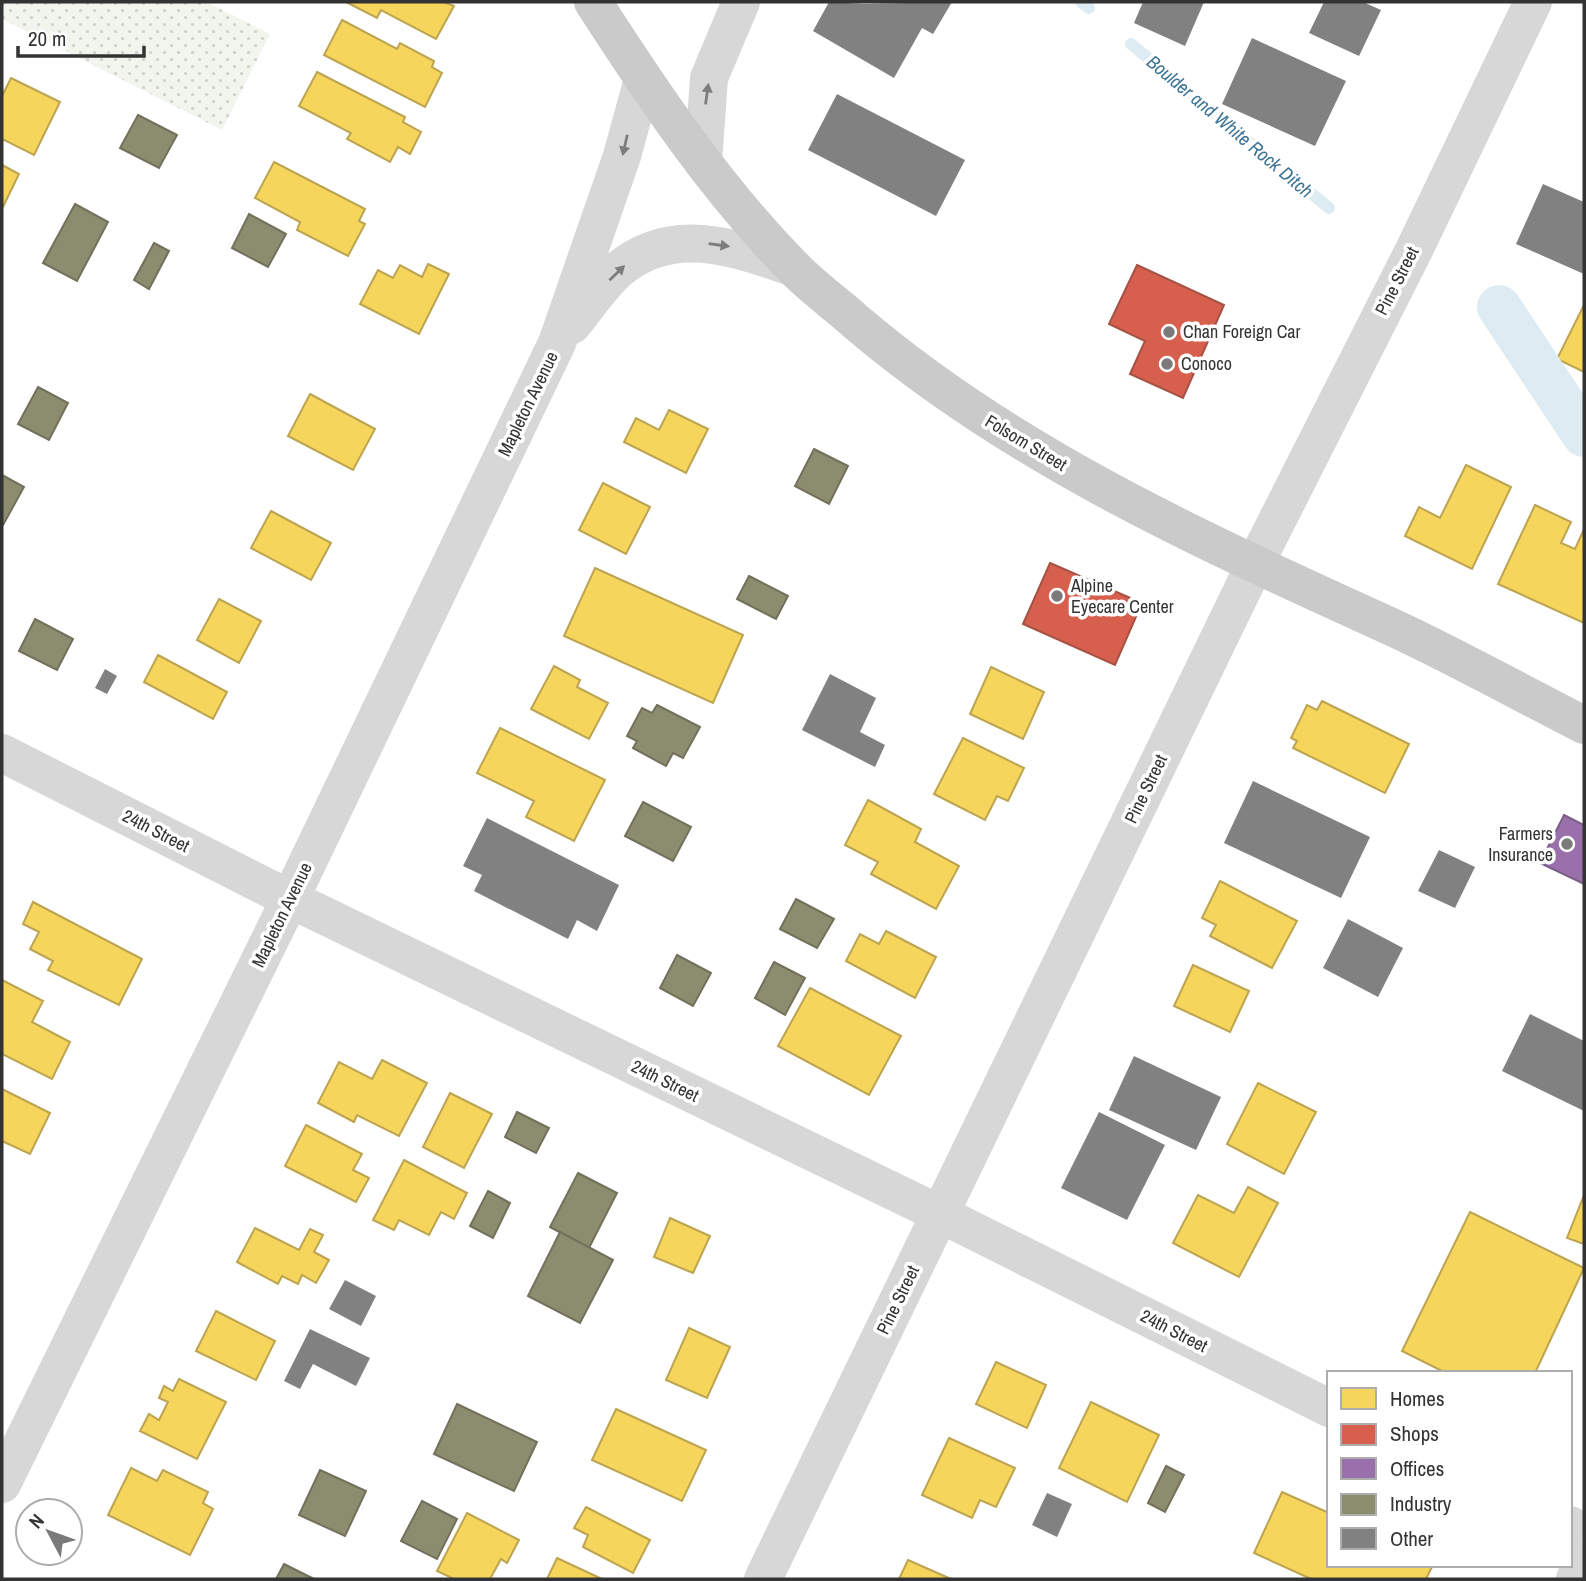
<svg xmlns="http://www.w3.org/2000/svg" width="1586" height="1581" font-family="'Archivo Narrow',sans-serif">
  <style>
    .park { fill: url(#park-dots) }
    .homes { fill: #f6d55c; stroke: #bca450; stroke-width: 2 }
    .shops { fill: #d6604d; stroke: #a55245; stroke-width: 2 }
    .offices { fill: #9970ab; stroke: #7a5e87; stroke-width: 2 }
    .industry { fill: #8c8c6e; stroke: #71715c; stroke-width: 2 }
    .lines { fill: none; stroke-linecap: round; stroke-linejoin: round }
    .stream { stroke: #ddebf3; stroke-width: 12 }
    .canal { stroke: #ddebf3; stroke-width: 44 }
    .building { fill: #818181 }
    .minor { stroke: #d7d7d7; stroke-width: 38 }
    .major { stroke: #cacaca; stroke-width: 38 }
    .oneway { fill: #7d7d7d }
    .poi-dot { fill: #7a7a7a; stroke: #fff; stroke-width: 2.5 }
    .labels { text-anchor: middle; stroke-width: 7; stroke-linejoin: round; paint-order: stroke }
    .street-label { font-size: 18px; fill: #333; stroke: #fff }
    .poi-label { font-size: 18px; fill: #333; stroke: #fff; text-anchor: start }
    .water-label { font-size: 19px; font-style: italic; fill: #3f7597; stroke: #fff }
  </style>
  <defs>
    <pattern id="park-dots" width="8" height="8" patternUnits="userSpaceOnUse" patternTransform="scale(1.75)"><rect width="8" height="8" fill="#f1f5ed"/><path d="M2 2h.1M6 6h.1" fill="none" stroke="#cfd2cc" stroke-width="1.8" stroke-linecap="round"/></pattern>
  </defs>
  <rect width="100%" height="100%" fill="#fff"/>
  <path class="park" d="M2 2H207L270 34 222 130 2 19Z"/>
  <g class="homes">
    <path d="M346 2H444L454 6 436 39 381 10 377 18Z"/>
    <path d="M342 20 397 49 400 43 434 61 432 67 442 73 425 107 324 55Z"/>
    <path d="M317 72 405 117 403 122 421 132 410 154 398 147 390 162 347 139 351 133 299 106Z"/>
    <path d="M11 78 60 102 34 155 2 139V96Z"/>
    <path d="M274 162 365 209 359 221 365 224 348 256 297 230 300 222 255 198Z"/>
    <path d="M2 165 19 174 2 209Z"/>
    <path d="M428 264 449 274 419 334 360 304 378 270 393 278 400 265 422 277Z"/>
    <path d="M1584 305V372L1557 359Z"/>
    <path d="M310 394 375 429 353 470 288 436Z"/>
    <path d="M669 410 708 429 686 473 624 442 636 418 659 430Z"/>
    <path d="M1466 465 1511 487 1472 569 1405 536 1419 507 1440 518Z"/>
    <path d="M603 483 650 507 626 554 579 530Z"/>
    <path d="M1535 505 1571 522 1561 543 1575 549 1584 529V623L1498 584Z"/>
    <path d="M271 511 331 543 311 580 251 548Z"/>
    <path d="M595 568 743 635 713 703 564 636Z"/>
    <path d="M219 599 261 621 239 663 197 640Z"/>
    <path d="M158 655 227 692 213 719 144 682Z"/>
    <path d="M554 666 580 680 577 687 608 703 589 739 531 709Z"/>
    <path d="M991 667 1044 692 1023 739 970 714Z"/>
    <path d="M1322 701 1409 744 1385 793 1293 748 1297 741 1291 738 1307 705 1317 710Z"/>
    <path d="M500 728 605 780 574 841 526 817 534 801 477 773Z"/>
    <path d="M963 738 1024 768 1008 801 997 796 985 820 934 794Z"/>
    <path d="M868 800 921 829 915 842 959 866 936 909 871 874 878 862 845 845Z"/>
    <path d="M1220 881 1297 921 1272 968 1210 936 1216 925 1202 918Z"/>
    <path d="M33 902 142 959 119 1005 48 970 53 961 30 949 39 932 23 924Z"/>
    <path d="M886 931 936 957 915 998 846 961 860 934 879 944Z"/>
    <path d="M1193 965 1249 991 1230 1032 1174 1006Z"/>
    <path d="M2 980 43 1001 32 1022 70 1042 52 1079 2 1054Z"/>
    <path d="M810 988 901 1036 869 1095 778 1046Z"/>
    <path d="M382 1060 427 1083 399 1136 357 1115 354 1122 318 1103 339 1062 372 1079Z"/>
    <path d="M1258 1083 1316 1112 1284 1174 1227 1144Z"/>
    <path d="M2 1089 50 1113 30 1154 2 1141Z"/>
    <path d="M450 1093 492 1114 464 1168 423 1147Z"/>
    <path d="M306 1125 362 1154 353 1170 369 1178 356 1202 285 1166Z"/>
    <path d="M404 1160 467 1193 454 1219 441 1212 429 1235 399 1220 394 1230 373 1220Z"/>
    <path d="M1248 1187 1278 1203 1239 1277 1173 1243 1198 1195 1234 1213Z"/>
    <path d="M1584 1195V1244L1567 1238Z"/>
    <path d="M1470 1212 1584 1268 1535 1373H1446L1402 1351Z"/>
    <path d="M670 1218 710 1236 693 1273 654 1257Z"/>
    <path d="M255 1228 299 1250 310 1229 323 1235 314 1252 329 1260 316 1283 302 1275 298 1284 282 1276 278 1284 237 1262Z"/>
    <path d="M216 1311 275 1341 256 1380 196 1351Z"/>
    <path d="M689 1328 730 1347 707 1398 666 1380Z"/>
    <path d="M996 1362 1046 1385 1027 1428 976 1404Z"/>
    <path d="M179 1379 226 1402 197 1459 140 1431 149 1414 159 1420 168 1402 159 1398 164 1386 173 1391Z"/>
    <path d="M1091 1402 1159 1435 1127 1502 1059 1468Z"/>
    <path d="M616 1409 706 1450 682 1501 592 1460Z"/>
    <path d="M949 1438 1015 1468 996 1507 980 1500 972 1518 922 1495Z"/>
    <path d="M131 1468 157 1481 163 1470 208 1492 203 1503 213 1509 190 1555 108 1515Z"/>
    <path d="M1282 1492 1329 1513V1565H1433L1426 1579H1311L1254 1553Z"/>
    <path d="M586 1507 650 1540 633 1573 583 1547 588 1535 574 1528Z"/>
    <path d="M467 1513 519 1540 507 1563 501 1559 490 1579H454L437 1571Z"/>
    <path d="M557 1558 602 1579H547Z"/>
    <path d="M908 1560 951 1579H899Z"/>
  </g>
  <g class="shops">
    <path d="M1137 265 1224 305 1183 398 1130 374 1145 341 1109 324Z"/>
    <path d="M1050 563 1142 603 1115 665 1023 624Z"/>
  </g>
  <path class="offices" d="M1564 815 1584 825V884L1540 863Z"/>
  <g class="industry">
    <path d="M138 115 177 135 159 168 120 148Z"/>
    <path d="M75 204 108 222 77 281 43 263Z"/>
    <path d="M249 214 286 234 268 267 232 248Z"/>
    <path d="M154 243 169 251 149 289 134 280Z"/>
    <path d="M38 387 68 403 49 440 18 424Z"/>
    <path d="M814 449 848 466 829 504 795 486Z"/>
    <path d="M2 475 24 487 3 525H2Z"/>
    <path d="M749 576 788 596 776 619 737 599Z"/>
    <path d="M35 619 73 639 57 670 19 651Z"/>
    <path d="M657 705 700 727 683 758 673 753 666 766 633 748 637 741 627 736 642 708 652 713Z"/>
    <path d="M643 802 691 827 673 861 625 836Z"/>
    <path d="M796 899 834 919 817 948 780 929Z"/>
    <path d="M677 955 711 973 693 1006 660 988Z"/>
    <path d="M774 962 805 978 785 1015 755 998Z"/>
    <path d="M517 1112 549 1128 536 1153 505 1137Z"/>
    <path d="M578 1173 617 1193 589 1248 550 1227Z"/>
    <path d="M488 1191 510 1203 493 1238 470 1226Z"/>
    <path d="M560 1232 613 1260 580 1323 528 1296Z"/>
    <path d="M457 1404 537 1442 514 1491 434 1454Z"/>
    <path d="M1166 1466 1184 1475 1165 1512 1148 1503Z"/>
    <path d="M320 1470 366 1491 345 1536 299 1515Z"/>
    <path d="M422 1501 457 1519 437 1559 401 1541Z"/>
    <path d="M284 1564 314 1579H276Z"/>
  </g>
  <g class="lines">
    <g class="stream">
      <path d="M1081 2 1089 8"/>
      <path d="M1131 44 1329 208"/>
    </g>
    <path class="canal" d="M1499 307 1584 435"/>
  </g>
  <g class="building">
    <path d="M829 2 864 4 952 2 933 34 922 28 894 78 813 31Z"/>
    <path d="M1143 2H1204L1185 46 1134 23Z"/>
    <path d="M1324 2H1363L1381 10 1359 56 1309 33Z"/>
    <path d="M1252 38 1346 81 1315 146 1222 104Z"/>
    <path d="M837 94 965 160 936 216 808 150Z"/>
    <path d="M1543 184 1584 202V274L1516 244Z"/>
    <path d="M105 669 117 676 107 694 95 688Z"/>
    <path d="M830 674 876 698 860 732 885 745 875 767 802 730Z"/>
    <path d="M1253 781 1370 837 1341 898 1224 843Z"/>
    <path d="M487 818 619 885 597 931 577 920 568 939 474 891 482 875 463 866Z"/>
    <path d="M1439 850 1475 867 1455 908 1418 891Z"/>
    <path d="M1348 919 1403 948 1378 997 1323 968Z"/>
    <path d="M1530 1014 1584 1041V1111L1502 1071Z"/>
    <path d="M1134 1056 1221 1097 1196 1150 1109 1110Z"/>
    <path d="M1099 1112 1165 1145 1127 1220 1061 1188Z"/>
    <path d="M345 1280 376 1296 361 1326 329 1309Z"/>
    <path d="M310 1329 370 1358 356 1386 313 1364 300 1389 284 1381Z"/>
    <path d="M1047 1493 1072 1504 1057 1537 1032 1525Z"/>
  </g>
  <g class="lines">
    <g class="minor">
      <path d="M703 162 709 78 741 2"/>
      <path d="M572 325C586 308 600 287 617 271 671 224 734 247 794 268"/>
      <path d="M2 753 290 899 940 1214 1329 1408"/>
      <path d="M2 1484 290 899 557 343 622 156 643 79"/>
      <path d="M1570 1525 1584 1532"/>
      <path d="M763 1579 1254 566 1414 250 1533 2"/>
      <path d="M1575 1579 1584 1560"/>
    </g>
    <path class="major" d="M593 2C653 95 715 188 793 267 812 287 835 303 855 321 1014 457 1205 542 1394 628 1458 658 1521 693 1584 725"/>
  </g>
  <defs><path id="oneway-solid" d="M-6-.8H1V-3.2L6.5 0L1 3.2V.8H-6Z" transform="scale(1.75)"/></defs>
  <g class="oneway">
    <use href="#oneway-solid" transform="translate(707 94) rotate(-82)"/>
    <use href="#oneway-solid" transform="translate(625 145) rotate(103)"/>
    <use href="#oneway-solid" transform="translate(719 245) rotate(8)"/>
    <use href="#oneway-solid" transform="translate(617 273) rotate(-44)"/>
  </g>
  <g class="poi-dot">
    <circle cx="1169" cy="332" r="7"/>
    <circle cx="1167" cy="364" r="7"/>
    <circle cx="1057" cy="596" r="7"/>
    <circle cx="1567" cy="844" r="7"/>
  </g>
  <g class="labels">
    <g class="street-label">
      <text transform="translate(1397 281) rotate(-63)" y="6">Pine Street</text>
      <text transform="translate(528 404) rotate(-64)" y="6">Mapleton Avenue</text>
      <text transform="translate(1026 443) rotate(31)" y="6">Folsom Street</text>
      <text transform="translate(1146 789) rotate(-64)" y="6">Pine Street</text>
      <text transform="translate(156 831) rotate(27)" y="6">24th Street</text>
      <text transform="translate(282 915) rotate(-64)" y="6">Mapleton Avenue</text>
      <text transform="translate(665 1081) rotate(26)" y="6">24th Street</text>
      <text transform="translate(898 1300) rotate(-64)" y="6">Pine Street</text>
      <text transform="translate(1174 1331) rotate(27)" y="6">24th Street</text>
    </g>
    <g class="poi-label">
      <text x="1183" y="338">Chan Foreign Car</text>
      <text x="1181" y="370">Conoco</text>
      <text x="1071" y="592">Alpine<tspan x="1071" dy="21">Eyecare Center</tspan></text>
      <text x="1553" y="840" text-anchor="end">Farmers<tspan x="1553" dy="21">Insurance</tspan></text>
    </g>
    <g class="water-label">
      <text transform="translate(1230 126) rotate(40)" y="7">Boulder and White Rock Ditch</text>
    </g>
  </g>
  <rect width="1586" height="1581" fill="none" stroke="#333333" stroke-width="7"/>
  <rect x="1327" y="1371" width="245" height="196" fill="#ffffff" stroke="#adadad" stroke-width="2"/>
  <rect x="1341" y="1388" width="35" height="21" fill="#f6d55c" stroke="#adadad" stroke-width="2"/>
  <text x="1390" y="1406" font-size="21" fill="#333333">Homes</text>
  <rect x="1341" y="1424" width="35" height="21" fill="#d6604d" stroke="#adadad" stroke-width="2"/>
  <text x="1390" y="1441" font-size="21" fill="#333333">Shops</text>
  <rect x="1341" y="1458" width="35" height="21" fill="#9970ab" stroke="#adadad" stroke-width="2"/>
  <text x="1390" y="1476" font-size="21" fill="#333333">Offices</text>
  <rect x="1341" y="1494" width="35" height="21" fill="#8c8c6e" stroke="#adadad" stroke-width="2"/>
  <text x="1390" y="1511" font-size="21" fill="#333333">Industry</text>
  <rect x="1341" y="1528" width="35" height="21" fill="#818181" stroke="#adadad" stroke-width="2"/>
  <text x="1390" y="1546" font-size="21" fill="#333333">Other</text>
  <g transform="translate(49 1532) rotate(311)"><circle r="33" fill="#ffffff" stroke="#adadad" stroke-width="2"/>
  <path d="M0-5L12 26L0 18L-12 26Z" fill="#7a7a7a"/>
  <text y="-10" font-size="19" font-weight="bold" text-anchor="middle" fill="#333333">N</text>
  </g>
  <path d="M18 46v10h126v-10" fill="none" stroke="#333333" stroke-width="3.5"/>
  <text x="28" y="46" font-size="21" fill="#333333" stroke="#ffffff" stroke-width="5" paint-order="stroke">20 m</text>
</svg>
